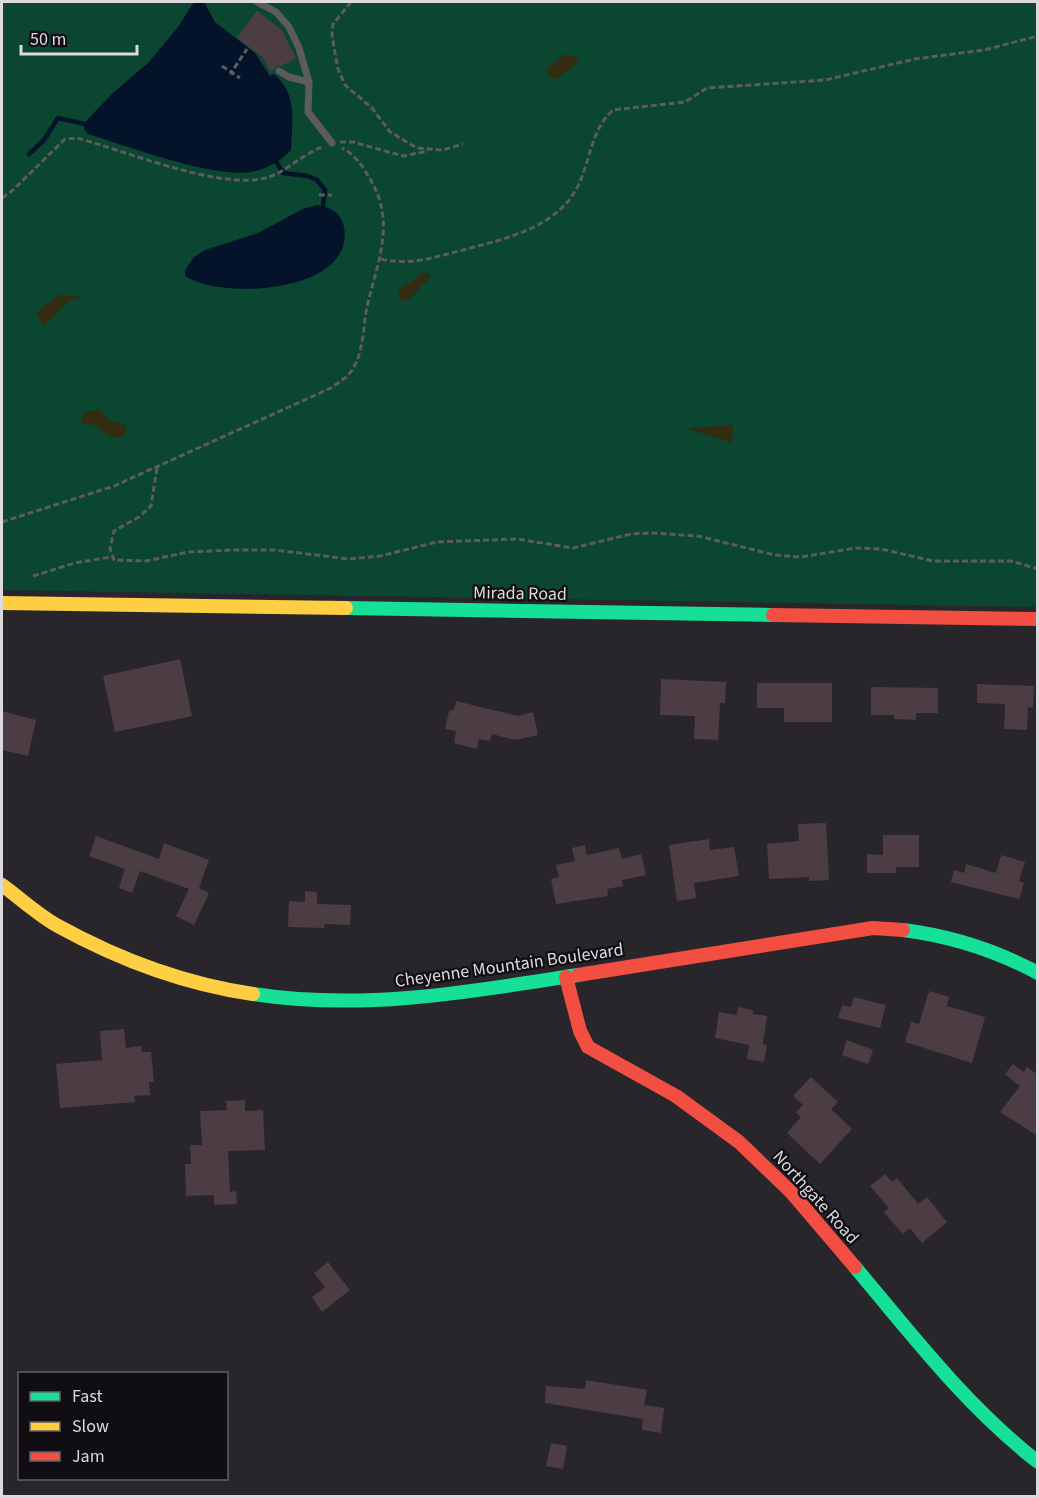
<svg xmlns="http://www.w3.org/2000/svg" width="1039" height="1498" font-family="'Source Sans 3',sans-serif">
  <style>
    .green { fill: #0b4631 }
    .sand { fill: #332c10 }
    .water { fill: #04122a }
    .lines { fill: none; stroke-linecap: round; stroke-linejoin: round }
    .stream { stroke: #04122a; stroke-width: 4.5 }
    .building { fill: #4b3d43 }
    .path { stroke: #5c5b5d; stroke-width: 3; stroke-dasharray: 6 3; stroke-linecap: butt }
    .lane { stroke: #5d5b5e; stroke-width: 7 }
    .fast { stroke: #16e098; stroke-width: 14 }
    .slow { stroke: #ffcf43; stroke-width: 14 }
    .jam { stroke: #f24e42; stroke-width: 14 }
    .labels { text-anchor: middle; stroke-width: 4.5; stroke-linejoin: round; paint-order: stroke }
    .street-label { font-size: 18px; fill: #dddadf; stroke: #100e12 }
  </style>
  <rect width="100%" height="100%" fill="#28262a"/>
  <path class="green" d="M2 2H1037V607L2 590Z"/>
  <g class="sand">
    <path d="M569 54 580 61 556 79 551 78 546 69 564 55Z"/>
    <path d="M429 273 430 277 410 299 403 301 400 299 399 288 413 281 420 274Z"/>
    <path d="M58 295 84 297 67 302 44 326 36 313Z"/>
    <path d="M99 409 110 420 126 426V434C114 442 105 435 97 425L81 424 83 413Z"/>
    <path d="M733 425 732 443 689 429 690 428Z"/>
  </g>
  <g class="water">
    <path d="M194 2H204L215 22 255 53 270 76 274 74C298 94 292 122 291 150 280 162 266 169 251 172 212 178 127 146 88 134L84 129 87 120 113 93 148 63 178 27Z"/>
    <path d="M317 205C330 207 341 212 344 227 356 292 223 301 185 276V270L194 257 205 250 258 233 303 209Z"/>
  </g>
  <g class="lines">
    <g class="stream">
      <path d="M29 154 44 140 58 118 85 124"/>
      <path d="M277 163 283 173 308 176 317 180 325 190 323 206"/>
    </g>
  </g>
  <g class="building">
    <path d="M257 11 282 30 296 58 282 66H277L271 72 262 57 237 38Z"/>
    <path d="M180 659 192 716 115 732 103 676Z"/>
    <path d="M661 679 726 682 725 703H720L718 740 694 739 695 716 660 715Z"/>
    <path d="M757 683H832V722H784V708H757Z"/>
    <path d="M977 684 1034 686 1033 708 1028 707 1027 730 1004 729 1005 704 977 703Z"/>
    <path d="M871 687 938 688V713H916V720L894 719V715H871Z"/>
    <path d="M456 701 518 716 533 712 538 735 515 740 492 734 490 741 479 739 477 749 454 743 456 731 445 729 449 711 454 709Z"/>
    <path d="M2 711 36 720 28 756 2 750Z"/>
    <path d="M826 823 829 880 809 881V877L769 879 767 844 799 841 798 824Z"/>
    <path d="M883 835H919V867H896V873H867V854L883 855Z"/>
    <path d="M96 836 159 859 164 843 209 860 199 888 209 893 194 925 176 916 189 889 140 871 132 893 119 888 125 869 89 856Z"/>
    <path d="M709 839 710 850 734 847 739 876 694 883 696 898 677 901 669 845Z"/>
    <path d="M585 845 587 855 619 848 622 859 641 854 646 875 622 880 623 886 607 889 608 896 556 904 551 879 559 877 556 865 575 861 572 848Z"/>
    <path d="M1001 855 1025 862 1019 881 1024 883 1019 899 951 882 954 870 964 873 966 864 996 873Z"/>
    <path d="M305 891 317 892V904L351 905 350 925 325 924 324 928 288 927 289 901 305 902Z"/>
    <path d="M929 991 949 997 947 1006 985 1017 972 1063 905 1042 911 1022 919 1024Z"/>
    <path d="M854 997 886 1005 880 1028 838 1018 842 1005 851 1007Z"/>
    <path d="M738 1007 753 1010V1014L767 1016 763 1044 767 1045 764 1062 747 1059 749 1045 715 1038 719 1012 737 1015Z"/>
    <path d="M124 1029 126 1048 141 1046 142 1052H151L154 1082H149L150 1095 134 1096 135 1102 60 1108 56 1064 102 1060 100 1031Z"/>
    <path d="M847 1040 873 1050 868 1064 842 1055Z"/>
    <path d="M1013 1064 1024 1072 1027 1067 1038 1075V1136L1000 1112 1020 1086 1005 1074Z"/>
    <path d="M811 1077 838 1102 831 1109 852 1129 820 1164 787 1133 801 1117 796 1112 803 1105 793 1096Z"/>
    <path d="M245 1100V1111L263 1110 265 1150 228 1151 230 1192 236 1191 237 1204 214 1205V1195L186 1196 185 1164H191L190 1145H202L200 1111 227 1110 226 1101Z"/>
    <path d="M885 1174 892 1182 897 1178 918 1204 927 1197 947 1222 922 1243 910 1228 903 1234 884 1212 889 1208 870 1186Z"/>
    <path d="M328 1262 350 1290 322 1312 312 1297 325 1287 314 1273Z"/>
    <path d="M586 1380 647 1390 644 1405 664 1408 661 1433 642 1430 643 1419 545 1403 546 1386 585 1389Z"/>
    <path d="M551 1443 567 1446 563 1469 546 1466Z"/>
  </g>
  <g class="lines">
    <g class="path">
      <path d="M351 2 333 24 332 36 338 69 345 85 372 108 390 132 417 148 443 150 463 144"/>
      <path d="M222 66 240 78"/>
      <path d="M234 74 231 73 247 49"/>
      <path d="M340 142H353L403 156 428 151"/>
      <path d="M319 195H332"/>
      <path d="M2 198 13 190 65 139 77 138C126 151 219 190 266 178 285 173 301 155 322 147"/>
      <path d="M381 259C410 266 435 257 463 250 503 239 555 229 577 188 590 163 591 129 613 110L685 102 707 88 825 80 915 59 984 50 1038 36"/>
      <path d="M157 468 151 506 139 517 114 531 110 549 114 560 146 561 188 552 233 550H275L349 559 380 556 437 542 517 539 573 548 631 534 651 533 698 536 775 555 800 557 856 548 881 549 933 561H1011L1038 569"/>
      <path d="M2 522 114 486 331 388C338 383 348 377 352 370 363 354 363 331 366 312 376 263 399 222 367 174 361 164 353 153 342 148"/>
      <path d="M33 576 75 563 111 557"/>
    </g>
    <g class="lane">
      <path d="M257 2 276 12 289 27 299 48 309 82 308 112 332 143"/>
      <path d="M279 71 289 77 309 82"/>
    </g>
    <g class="fast">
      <path d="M346 608 773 615"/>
      <path d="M903 930C951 936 995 950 1038 973"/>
      <path d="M253 994C362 1011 470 992 578 975"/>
      <path d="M855 1267C912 1335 967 1407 1038 1462"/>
    </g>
    <g class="slow">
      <path d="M2 603 346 608"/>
      <path d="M2 885C20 898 38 915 58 926 118 959 184 984 253 994"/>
    </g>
    <g class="jam">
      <path d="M773 615 1038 619"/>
      <path d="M578 975 873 928 903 930"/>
      <path d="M566 977 580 1031 588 1047 676 1096 739 1142 791 1192 855 1267"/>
    </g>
  </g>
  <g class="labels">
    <g class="street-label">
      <text transform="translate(520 593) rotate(1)" y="6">Mirada Road</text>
      <text transform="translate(509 965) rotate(-8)" y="6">Cheyenne Mountain Boulevard</text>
      <text transform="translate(816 1197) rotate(48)" y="6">Northgate Road</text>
    </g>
  </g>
  <rect width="1039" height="1498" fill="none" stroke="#dddadf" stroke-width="6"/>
  <rect x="18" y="1372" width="210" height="108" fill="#100e12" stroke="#626064" stroke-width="1.5"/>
  <rect x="30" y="1392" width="30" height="9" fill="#16e098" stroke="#626064" stroke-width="1.5"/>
  <text x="72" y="1402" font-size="18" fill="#dddadf">Fast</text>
  <rect x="30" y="1422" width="30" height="9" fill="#ffcf43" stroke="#626064" stroke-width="1.5"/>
  <text x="72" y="1432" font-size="18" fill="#dddadf">Slow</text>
  <rect x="30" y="1452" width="30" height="9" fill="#f24e42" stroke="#626064" stroke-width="1.5"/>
  <text x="72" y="1462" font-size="18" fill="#dddadf">Jam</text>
  <path d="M21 45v9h116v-9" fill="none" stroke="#dddadf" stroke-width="3"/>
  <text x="30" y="45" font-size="18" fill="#dddadf" stroke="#100e12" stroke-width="4.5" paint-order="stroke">50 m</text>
</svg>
